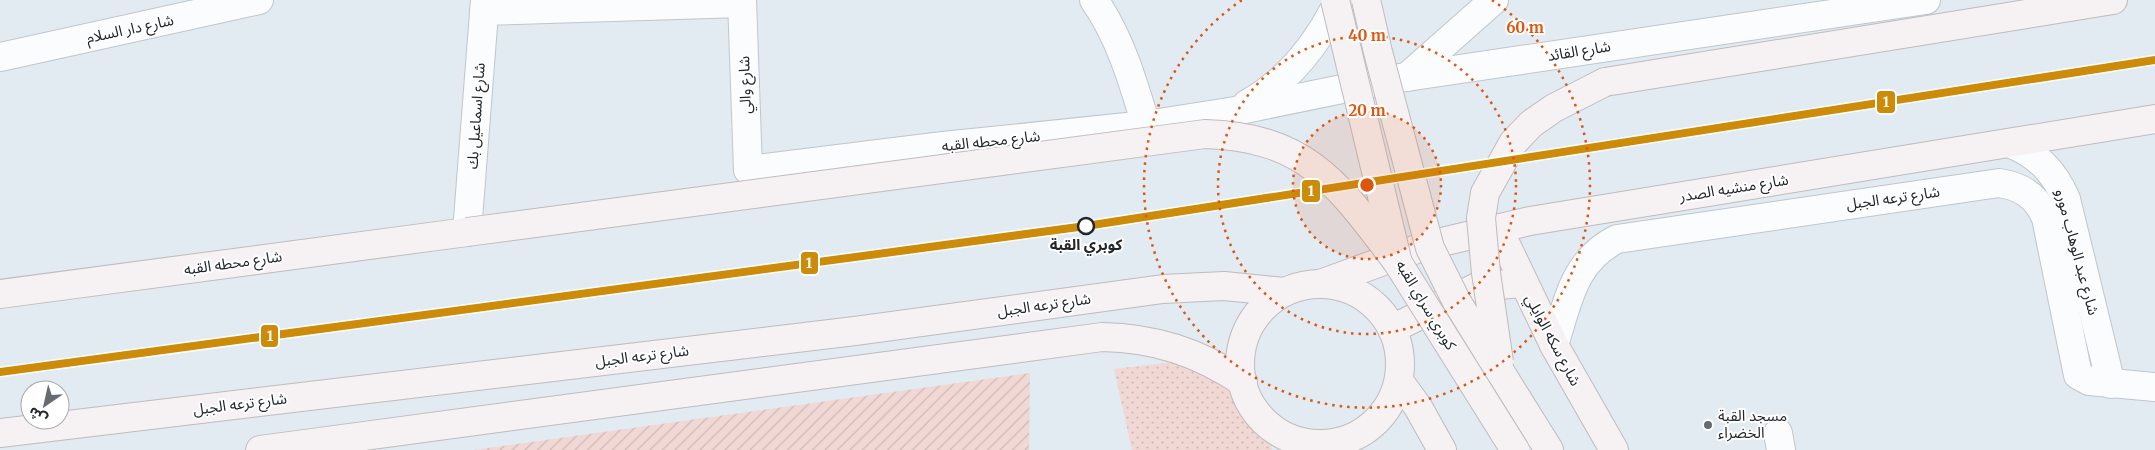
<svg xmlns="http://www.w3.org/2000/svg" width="2155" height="450" font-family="Merriweather,'Noto Sans Arabic',serif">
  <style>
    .grass { fill: url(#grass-dots) }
    .garden { fill: url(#garden-furrows) }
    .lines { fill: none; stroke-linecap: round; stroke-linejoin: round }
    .minor-casing { stroke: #c0c6cd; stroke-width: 30 }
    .major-casing { stroke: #bfbbbe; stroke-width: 30 }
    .minor { stroke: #fbfcfd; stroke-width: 28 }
    .major { stroke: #f6f2f3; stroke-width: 28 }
    .major-bridge-casing { stroke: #bfbbbe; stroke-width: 30; stroke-linecap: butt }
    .major-bridge { stroke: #f6f2f3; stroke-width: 28 }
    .metro-1-casing { stroke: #fff; stroke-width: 11 }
    .metro-1 { stroke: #cc8c09; stroke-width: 8 }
    .ring { fill: none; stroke: #de560e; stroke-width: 2.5; stroke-dasharray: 2.5 5 }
    .stop-dot { fill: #fff; stroke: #21262b; stroke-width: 2.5 }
    .poi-dot { fill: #656b71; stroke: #fff; stroke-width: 2 }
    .labels { text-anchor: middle; stroke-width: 4; stroke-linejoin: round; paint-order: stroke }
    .street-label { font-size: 15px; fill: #21262b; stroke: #fff }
    .stop-label { font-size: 15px; font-weight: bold; fill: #21262b; stroke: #fff }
    .poi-label { font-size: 15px; fill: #21262b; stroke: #fff; text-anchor: start }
    .centre { fill: #de560e; stroke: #fff; stroke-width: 2.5 }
    .ring-label { font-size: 15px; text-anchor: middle; font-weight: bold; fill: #de560e; stroke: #fff; stroke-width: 4; stroke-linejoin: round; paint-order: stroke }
    .line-badge { stroke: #fff; stroke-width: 2 }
    .badge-label { font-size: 14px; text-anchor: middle; font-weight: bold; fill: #fff }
  </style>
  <defs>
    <pattern id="grass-dots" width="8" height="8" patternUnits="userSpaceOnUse" patternTransform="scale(1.25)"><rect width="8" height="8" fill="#f1d8d5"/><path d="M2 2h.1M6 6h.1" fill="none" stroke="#ceb9b7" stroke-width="1.8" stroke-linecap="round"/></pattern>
    <pattern id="garden-furrows" width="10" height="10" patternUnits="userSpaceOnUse" patternTransform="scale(1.25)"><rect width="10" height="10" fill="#f1d8d5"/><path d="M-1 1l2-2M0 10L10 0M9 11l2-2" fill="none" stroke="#ceb9b7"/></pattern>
  </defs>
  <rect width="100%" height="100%" fill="#e2eaf2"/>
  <path class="grass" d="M1209 358 1265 415 1272 450H1132L1114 369Z"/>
  <path class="garden" d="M1030 373 1029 450H474Z"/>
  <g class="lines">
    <g class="minor-casing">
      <g id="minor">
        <path d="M742 0 748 170 943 146 1146 125 1235 111 1386 80 1926 0"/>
        <path d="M1094 0C1120 37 1133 82 1146 125"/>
        <path d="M484 11 742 3"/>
        <path d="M0 57 259 0"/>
        <path d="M1407 77 1494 0"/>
        <path d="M1247 104C1287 82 1315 47 1336 6"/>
        <path d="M2009 143C2037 154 2054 171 2066 199L2111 384"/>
        <path d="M467 232 485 0"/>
        <path d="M1554 345C1568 302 1573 261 1617 239L1999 183C2022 186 2037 197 2046 218L2078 375 2089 381 2155 387"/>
        <path d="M1778 433 1781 450"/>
      </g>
    </g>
    <g class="major-casing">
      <g id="major">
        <path d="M1605 82 2113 0"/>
        <path d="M1498 228 1554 345 1614 450"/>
        <path d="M1320 284 1425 246 1530 221 2155 119"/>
        <circle cx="1320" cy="364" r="80"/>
        <path d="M0 294 467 232"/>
        <path d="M1392 329 1479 286 1512 284"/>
        <path d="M1501 373 1549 450"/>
        <path d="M1399 381 1418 407 1442 450"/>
        <path d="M0 433 855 331 1163 289 1224 286 1285 292"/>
        <path d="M260 450 1102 337C1155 338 1198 352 1243 382"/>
      </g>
    </g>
    <use href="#minor" class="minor"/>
    <use href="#major" class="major"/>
    <g class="major-bridge-casing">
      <g id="major-bridge">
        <path d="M1335 0 1398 263 1515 450"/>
        <path d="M1366 0 1378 52 1430 248 1457 302 1501 373"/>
        <path d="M467 232 1205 134C1309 137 1340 187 1398 263"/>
        <path d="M1499 362 1486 273 1481 218 1485 193 1513 143 1531 124 1554 108 1605 82"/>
      </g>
    </g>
    <use href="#major-bridge" class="major-bridge"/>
    <g class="metro-1-casing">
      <path id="metro-1" d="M0 372 1086 226 2155 60"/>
    </g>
    <use href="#metro-1" class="metro-1"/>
  </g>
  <circle cx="1367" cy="185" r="74" fill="#de560e" fill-opacity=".12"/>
  <g class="ring">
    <circle cx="1367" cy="185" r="74"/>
    <circle cx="1367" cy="185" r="149"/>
    <path d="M1492 0A223 223 0 1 1 1242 0"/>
  </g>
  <circle class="stop-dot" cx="1086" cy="226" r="8"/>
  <circle class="poi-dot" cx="1708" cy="425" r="5"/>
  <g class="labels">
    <g class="street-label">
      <text transform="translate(130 29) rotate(-12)" y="5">شارع دار السلام</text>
      <text transform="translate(1579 51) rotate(-9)" y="5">شارع القائد</text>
      <text transform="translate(745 85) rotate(-92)" y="5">شارع والي</text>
      <text transform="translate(476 116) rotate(-86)" y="5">شارع اسماعيل بك</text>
      <text transform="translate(991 141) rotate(-6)" y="5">شارع محطه القبه</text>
      <text transform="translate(1734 188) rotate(-9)" y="5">شارع منشيه الصدر</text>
      <text transform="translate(1893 198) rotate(-8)" y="5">شارع ترعه الجبل</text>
      <text transform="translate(2077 252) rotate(75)" y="5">شارع عبد الوهاب مورو</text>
      <text transform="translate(233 263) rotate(-8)" y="5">شارع محطه القبه</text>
      <text transform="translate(1044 305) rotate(-8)" y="5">شارع ترعه الجبل</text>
      <text transform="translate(1426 305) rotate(59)" y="5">كوبري سراي القبه</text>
      <text transform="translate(1553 340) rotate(62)" y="5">شارع سكه الوايلي</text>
      <text transform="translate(642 356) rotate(-7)" y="5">شارع ترعه الجبل</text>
      <text transform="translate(240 404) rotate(-7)" y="5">شارع ترعه الجبل</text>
    </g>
    <g class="stop-label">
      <text x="1086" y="250">كوبري القبة</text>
    </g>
    <g class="poi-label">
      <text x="1718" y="421">مسجد القبة<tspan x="1718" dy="17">الخضراء</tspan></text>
    </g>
  </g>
  <circle cx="1367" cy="185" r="8" class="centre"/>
  <g class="ring-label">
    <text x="1525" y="33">60 m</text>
    <text x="1367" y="41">40 m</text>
    <text x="1367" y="116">20 m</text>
  </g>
  <g class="line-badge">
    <rect x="1876" y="90" width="20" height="24" rx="5" fill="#cc8c09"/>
    <rect x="1301" y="179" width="20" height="24" rx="5" fill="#cc8c09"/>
    <rect x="800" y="251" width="19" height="24" rx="5" fill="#cc8c09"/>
    <rect x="260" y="324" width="19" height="24" rx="5" fill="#cc8c09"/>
  </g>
  <g class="badge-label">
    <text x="1886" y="107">1</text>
    <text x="1311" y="196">1</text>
    <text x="809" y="268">1</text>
    <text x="270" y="341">1</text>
  </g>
  <g transform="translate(45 405) rotate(214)"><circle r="24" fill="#ffffff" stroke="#a6a8aa"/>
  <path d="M0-4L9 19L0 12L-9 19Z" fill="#656b71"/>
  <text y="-8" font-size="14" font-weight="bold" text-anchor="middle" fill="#21262b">ش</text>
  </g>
</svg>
